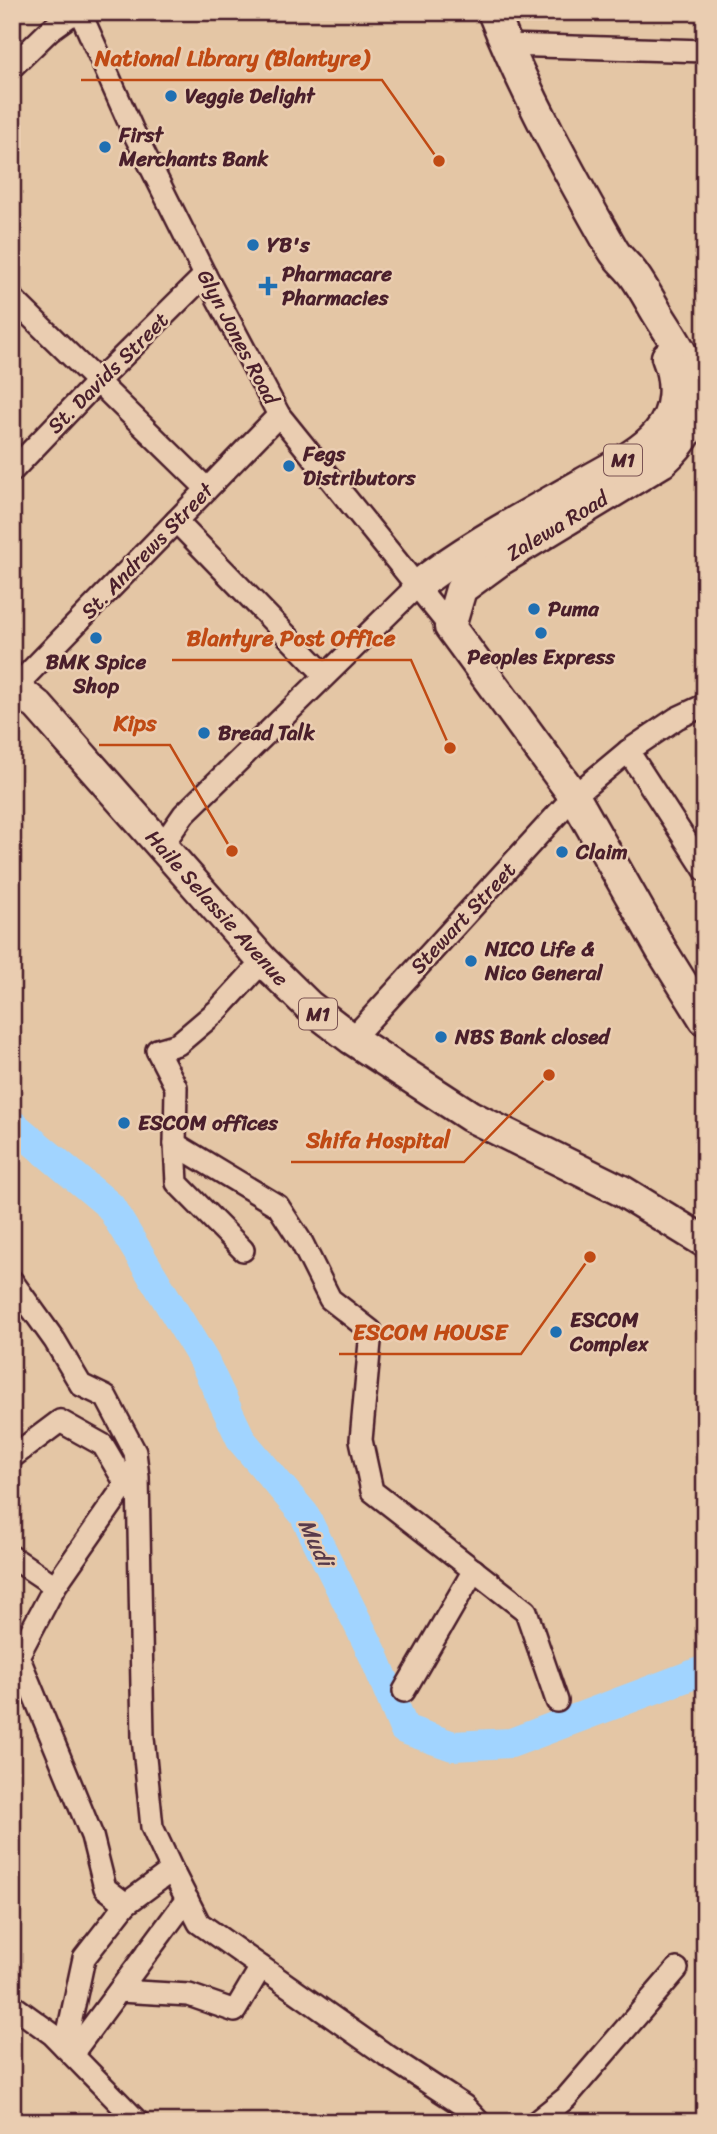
<svg xmlns="http://www.w3.org/2000/svg" width="717" height="2134" font-family="Sriracha,sans-serif">
  <style>
    .lines { fill: none; stroke-linecap: round; stroke-linejoin: round }
    .river { stroke: #a1d4ff; stroke-width: 30 }
    .minor-casing { stroke: #4a1f2b; stroke-width: 26 }
    .highway-casing { stroke: #4a1f2b; stroke-width: 35 }
    .minor { stroke: #eacdb1; stroke-width: 21 }
    .highway { stroke: #eacdb1; stroke-width: 30 }
    .poi-dot { fill: #1f6fb2; stroke: #eacdb1; stroke-width: 2.5 }
    .labels { text-anchor: middle; stroke-width: 5; stroke-linejoin: round; paint-order: stroke }
    .shield { fill: #eacdb1; stroke: #7a5353; stroke-width: 2 }
    .shield-label { font-size: 19px; font-weight: bold; fill: #4a1f2b }
    .poi-label { font-size: 21px; font-weight: bold; fill: #4a1f2b; stroke: #eacdb1; text-anchor: start }
    .street-label { font-size: 21px; fill: #4a1f2b; stroke: #eacdb1 }
    .water-label { font-size: 23px; font-style: italic; fill: #573a4b; stroke: #eacdb1 }
    .leader { fill: none; stroke: #c04a14; stroke-width: 2.5 }
    .callout-dot { fill: #c04a14; stroke: #eacdb1; stroke-width: 2.5 }
    .callout-label { font-size: 23px; text-anchor: middle; font-weight: bold; fill: #c04a14; stroke: #eacdb1; stroke-width: 5; stroke-linejoin: round; paint-order: stroke }
  </style>
  <rect width="100%" height="100%" fill="#e4c6a5"/>
  <filter id="ink" filterUnits="userSpaceOnUse"><feTurbulence type="fractalNoise" baseFrequency=".0143" numOctaves="2"/><feDisplacementMap in="SourceGraphic" scale="14" xChannelSelector="R" yChannelSelector="G"/><feConvolveMatrix kernelMatrix="1 2 1 2 8 2 1 2 1" color-interpolation-filters="sRGB"/></filter>
  <g filter="url(#ink)">
    <g class="lines">
      <path class="river" d="M12 1124 110 1206 204 1361 242 1441 304 1514 374 1656 404 1729 453 1746 511 1743 705 1670"/>
      <g class="minor-casing">
        <g id="minor">
          <path d="M80 12 132 129 205 275 279 415 450 627"/>
          <path d="M506 45 705 51"/>
          <path d="M12 67 50 30 75 12"/>
          <path d="M12 298 206 488"/>
          <path d="M12 471 97 382 205 275"/>
          <path d="M176 521 325 675"/>
          <path d="M15 687 279 415"/>
          <path d="M628 751 705 870"/>
          <path d="M161 847 184 814 417 586"/>
          <path d="M352 1039 574 796 628 751 677 718 705 705"/>
          <path d="M175 1144 278 1206 302 1243 330 1299 371 1331 361 1440 372 1491 526 1611 557 1701"/>
          <path d="M243 1250 177 1183 175 1144 176 1087 157 1050 178 1044 218 1010 263 961"/>
          <path d="M12 1281 55 1341 81 1385 106 1397 135 1452 138 1477 143 1738 152 1827 172 1870"/>
          <path d="M12 1457 60 1421 103 1445 126 1484 55 1586 12 1557"/>
          <path d="M55 1586 18 1656 92 1836 105 1888 126 1904 172 1870 199 1923 386 2055 464 2106 479 2122"/>
          <path d="M404 1691 474 1570"/>
          <path d="M119 1991 189 1995 235 2011 261 1967"/>
          <path d="M12 2005 52 2034 138 2122"/>
          <path d="M65 2047 84 1958 126 1904"/>
          <path d="M72 2054 187 1899"/>
          <path d="M536 2122 566 2098 677 1969"/>
        </g>
      </g>
      <g class="highway-casing">
        <g id="highway">
          <path d="M493 12C526 95 569 173 613 250 619 260 628 266 634 275 642 286 649 299 656 311 672 338 694 365 695 398 697 424 681 445 662 462L502 559 461 589 450 627 574 796 662 951 705 1020"/>
          <path d="M417 586C468 546 526 516 582 484 606 470 641 454 658 433 677 411 677 382 667 357"/>
          <path d="M12 685 38 706 263 961 309 1006 352 1039 470 1116 622 1191 705 1242"/>
        </g>
      </g>
      <use href="#minor" class="minor"/>
      <use href="#highway" class="highway"/>
    </g>
  </g>
  <g class="poi-dot">
    <circle cx="171" cy="96" r="7"/>
    <circle cx="105" cy="147" r="7"/>
    <circle cx="253" cy="245" r="7"/>
    <path d="M264.5 275.5h7v7h7v7h-7v7h-7v-7h-7v-7h7z"/>
    <circle cx="289" cy="466" r="7"/>
    <circle cx="534" cy="609" r="7"/>
    <circle cx="541" cy="633" r="7"/>
    <circle cx="96" cy="638" r="7"/>
    <circle cx="204" cy="733" r="7"/>
    <circle cx="562" cy="852" r="7"/>
    <circle cx="471" cy="961" r="7"/>
    <circle cx="441" cy="1037" r="7"/>
    <circle cx="124" cy="1123" r="7"/>
    <circle cx="556" cy="1332" r="7"/>
  </g>
  <g class="labels">
    <g class="shield">
      <rect x="604" y="444.5" width="38" height="31" rx="5"/>
      <rect x="299" y="998.5" width="38" height="31" rx="5"/>
    </g>
    <g class="shield-label">
      <text x="623" y="467">M1</text>
      <text x="318" y="1021">M1</text>
    </g>
    <g class="poi-label">
      <text x="185" y="103">Veggie Delight</text>
      <text x="119" y="142">First<tspan x="119" dy="24">Merchants Bank</tspan></text>
      <text x="267" y="252">YB's</text>
      <text x="282" y="281">Pharmacare<tspan x="282" dy="24">Pharmacies</tspan></text>
      <text x="303" y="461">Fegs<tspan x="303" dy="24">Distributors</tspan></text>
      <text x="548" y="616">Puma</text>
      <text x="541" y="664" text-anchor="middle">Peoples Express</text>
      <text x="96" y="669" text-anchor="middle">BMK Spice<tspan x="96" dy="24">Shop</tspan></text>
      <text x="218" y="740">Bread Talk</text>
      <text x="576" y="859">Claim</text>
      <text x="485" y="956">NICO Life &amp;<tspan x="485" dy="24">Nico General</tspan></text>
      <text x="455" y="1044">NBS Bank closed</text>
      <text x="138" y="1130">ESCOM offices</text>
      <text x="570" y="1327">ESCOM<tspan x="570" dy="24">Complex</tspan></text>
    </g>
    <g class="street-label">
      <text transform="translate(238 337) rotate(62)" y="7">Glyn Jones Road</text>
      <text transform="translate(108 373) rotate(-45)" y="7">St. Davids Street</text>
      <text transform="translate(557 526) rotate(-31)" y="7">Zalewa Road</text>
      <text transform="translate(147 551) rotate(-46)" y="7">St. Andrews Street</text>
      <text transform="translate(217 908) rotate(48)" y="7">Haile Selassie Avenue</text>
      <text transform="translate(463 918) rotate(-47)" y="7">Stewart Street</text>
    </g>
    <g class="water-label">
      <text transform="translate(316 1542) rotate(64)" y="8">Mudi</text>
    </g>
  </g>
  <path class="leader" d="M439 161L382 80H81M450 748L411 660H172M232 851L170 745H99M549 1075L464 1162H291M590 1257L521 1354H339"/>
  <g class="callout-dot">
    <circle cx="439" cy="161" r="7"/>
    <circle cx="450" cy="748" r="7"/>
    <circle cx="232" cy="851" r="7"/>
    <circle cx="549" cy="1075" r="7"/>
    <circle cx="590" cy="1257" r="7"/>
  </g>
  <g class="callout-label">
    <text x="232" y="66">National Library (Blantyre)</text>
    <text x="291" y="646">Blantyre Post Office</text>
    <text x="135" y="731">Kips</text>
    <text x="378" y="1148">Shifa Hospital</text>
    <text x="430" y="1340">ESCOM HOUSE</text>
  </g>
  <rect width="717" height="2134" fill="none" stroke="#eacdb1" stroke-width="42"/>
  <rect x="21" y="21" width="675" height="2092" fill="none" stroke="#4a1f2b" stroke-width="2.5" filter="url(#ink)"/>
</svg>
